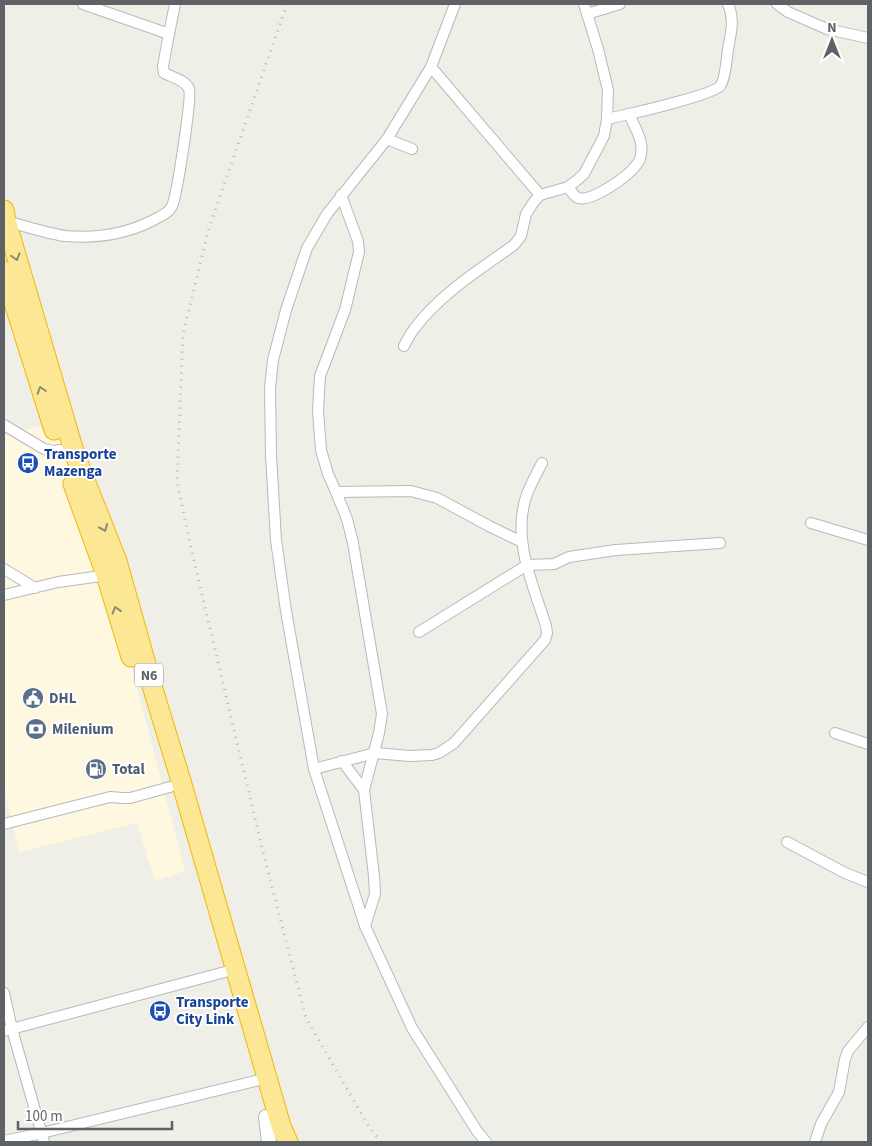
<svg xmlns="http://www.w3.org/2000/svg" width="872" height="1146" font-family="'Source Sans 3',sans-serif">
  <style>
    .commercial { fill: #fdf8df }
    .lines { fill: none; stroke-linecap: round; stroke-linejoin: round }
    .street-casing { stroke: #b7b9bd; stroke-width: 12 }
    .secondary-casing { stroke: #b5b9be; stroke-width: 16 }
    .highway-casing { stroke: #f2b805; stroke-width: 21 }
    .street { stroke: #fff; stroke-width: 10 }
    .secondary { stroke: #fff; stroke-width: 14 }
    .highway { stroke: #fbe794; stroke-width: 19 }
    .rail { stroke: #b7b8b8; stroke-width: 3; stroke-dasharray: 1 6; stroke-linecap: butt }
    .oneway { stroke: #8d8a74 }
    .labels { text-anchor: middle; stroke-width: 4; stroke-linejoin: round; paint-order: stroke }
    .shield { fill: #fff; stroke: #8e9195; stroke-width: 1 }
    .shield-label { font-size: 14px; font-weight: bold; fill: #5e6267 }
    .transit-label { font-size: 15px; font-weight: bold; fill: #164399; stroke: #fff; text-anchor: start }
    .service-label { font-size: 15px; font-weight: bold; fill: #4e5e75; stroke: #fff; text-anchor: start }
  </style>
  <rect width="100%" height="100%" fill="#f0efe7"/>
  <path class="commercial" d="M49 424 59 429 125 642 185 871 155 881 137 823 19 852 4 789V435Z"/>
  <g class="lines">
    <g class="street-casing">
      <g id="street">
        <path d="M83 4 169 34 175 4"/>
        <path d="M777 4 788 12 827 29 868 38"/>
        <path d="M587 14 620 4"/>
        <path d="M431 67 540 195"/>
        <path d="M629 114C643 111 714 94 720 86 725 81 727 57 728 49 731 31 735 21 728 4"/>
        <path d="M387 139 327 214 307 248 286 310 273 360 270 388 271 455 276 540 286 611 314 769 365 926 412 1028 477 1131 486 1142"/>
        <path d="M412 149 387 139 431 67 455 4"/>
        <path d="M568 187C571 191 574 196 578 198 592 202 629 176 637 164 639 162 641 157 641 154 644 141 634 126 629 114L607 119"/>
        <path d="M341 195 358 241 359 252 345 310 320 376 318 411 321 450 328 474 336 492 347 519 353 543 382 714 379 733 364 790 374 876 375 894 365 926"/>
        <path d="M6 221C25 226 45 233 65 236 99 239 132 233 161 216 165 214 170 210 172 206 177 195 192 98 189 89 186 80 171 77 164 73L163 66 169 34"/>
        <path d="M404 346C407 340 410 334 414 329 440 294 479 270 514 245L521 236 526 214 533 203 540 195 568 187 576 181 584 174 604 136 607 119 608 90 598 49 584 4"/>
        <path d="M4 425 44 449 53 451 60 450"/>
        <path d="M336 492 411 491 437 498 489 526 522 542"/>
        <path d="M811 523 868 540"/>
        <path d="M4 569 35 588"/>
        <path d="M4 595 58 582 108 575"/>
        <path d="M419 632 527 565 554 564 569 557 616 550 720 543"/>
        <path d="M835 733 868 744"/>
        <path d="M342 761 364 790"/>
        <path d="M314 769 375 753 410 756 432 755 439 753 454 743 545 640 547 633 546 626C533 584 511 538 527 494 531 484 537 473 542 463"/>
        <path d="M4 824 110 797 123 798H130L170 787"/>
        <path d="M787 842 845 873 868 882"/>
        <path d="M4 993 12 1029 44 1142"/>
        <path d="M4 1031 225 972"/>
        <path d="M4 1141 42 1133 268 1078"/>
        <path d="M815 1142 821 1124 839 1092 845 1059 848 1051 868 1027"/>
      </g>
    </g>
    <g class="secondary-casing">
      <path id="secondary" d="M266 1117 269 1142"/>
    </g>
    <g class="highway-casing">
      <g id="highway">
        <path d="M4 210 6 221 75 455 117 561 153 689 181 781 281 1126 288 1142"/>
        <path d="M4 271 54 430"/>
        <path d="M73 484 106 575 131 657"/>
      </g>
    </g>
    <use href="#street" class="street"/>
    <use href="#secondary" class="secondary"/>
    <use href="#highway" class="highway"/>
    <path class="rail" d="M287 4 209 228 183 334 177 481 191 548 263 852 306 1018 366 1122 381 1142"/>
  </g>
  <defs><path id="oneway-chevron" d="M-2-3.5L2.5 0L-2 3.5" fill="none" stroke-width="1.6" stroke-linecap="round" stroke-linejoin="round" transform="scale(1.25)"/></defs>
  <g class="oneway">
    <use href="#oneway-chevron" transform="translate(16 257) rotate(74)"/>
    <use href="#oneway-chevron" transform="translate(41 390) rotate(-108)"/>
    <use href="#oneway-chevron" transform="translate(104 528) rotate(68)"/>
    <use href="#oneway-chevron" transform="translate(116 610) rotate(-107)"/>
  </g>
  <defs>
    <g id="bus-disc" transform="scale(1.125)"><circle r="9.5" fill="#1a4fb4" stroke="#fff"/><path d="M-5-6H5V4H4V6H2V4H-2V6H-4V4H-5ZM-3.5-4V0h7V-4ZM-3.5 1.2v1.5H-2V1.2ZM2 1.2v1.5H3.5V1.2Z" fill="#fff"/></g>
    <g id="civic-disc" transform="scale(1.125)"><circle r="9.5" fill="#5c6f8a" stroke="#fff"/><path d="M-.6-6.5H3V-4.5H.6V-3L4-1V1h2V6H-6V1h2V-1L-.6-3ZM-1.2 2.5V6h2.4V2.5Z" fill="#fff"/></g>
    <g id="bank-disc" transform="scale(1.125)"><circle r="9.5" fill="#5c6f8a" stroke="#fff"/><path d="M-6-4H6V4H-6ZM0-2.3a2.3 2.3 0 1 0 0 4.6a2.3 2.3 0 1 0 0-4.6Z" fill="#fff"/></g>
    <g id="fuel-disc" transform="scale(1.125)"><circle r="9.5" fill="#5c6f8a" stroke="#fff"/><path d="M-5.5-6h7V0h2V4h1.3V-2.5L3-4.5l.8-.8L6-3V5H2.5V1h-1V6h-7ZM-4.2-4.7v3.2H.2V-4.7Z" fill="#fff"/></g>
  </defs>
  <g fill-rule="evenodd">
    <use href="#bus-disc" x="28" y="463"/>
    <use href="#civic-disc" x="33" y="698"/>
    <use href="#bank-disc" x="36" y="729"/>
    <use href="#fuel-disc" x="96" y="769"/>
    <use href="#bus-disc" x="160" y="1011"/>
  </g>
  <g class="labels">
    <rect class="shield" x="135" y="663.5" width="28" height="23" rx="4"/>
    <g class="shield-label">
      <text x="149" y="680">N6</text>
    </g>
    <g class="transit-label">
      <text x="44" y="459">Transporte<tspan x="44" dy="17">Mazenga</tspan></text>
      <text x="176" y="1007">Transporte<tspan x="176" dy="17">City Link</tspan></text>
    </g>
    <g class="service-label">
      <text x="49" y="703">DHL</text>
      <text x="52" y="734">Milenium</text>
      <text x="112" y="774">Total</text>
    </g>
  </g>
  <rect width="872" height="1146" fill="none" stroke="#5e6267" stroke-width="10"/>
  <g transform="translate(832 40)" stroke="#ffffff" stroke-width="4" paint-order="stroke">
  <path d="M0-4L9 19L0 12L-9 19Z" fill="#5e6267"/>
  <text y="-8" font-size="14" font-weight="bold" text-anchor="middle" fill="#5e6267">N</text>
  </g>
  <path d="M18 1121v8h154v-8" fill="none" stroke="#5e6267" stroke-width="2.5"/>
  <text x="25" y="1121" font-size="15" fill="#5e6267" stroke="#ffffff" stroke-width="4" paint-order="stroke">100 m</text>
</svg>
